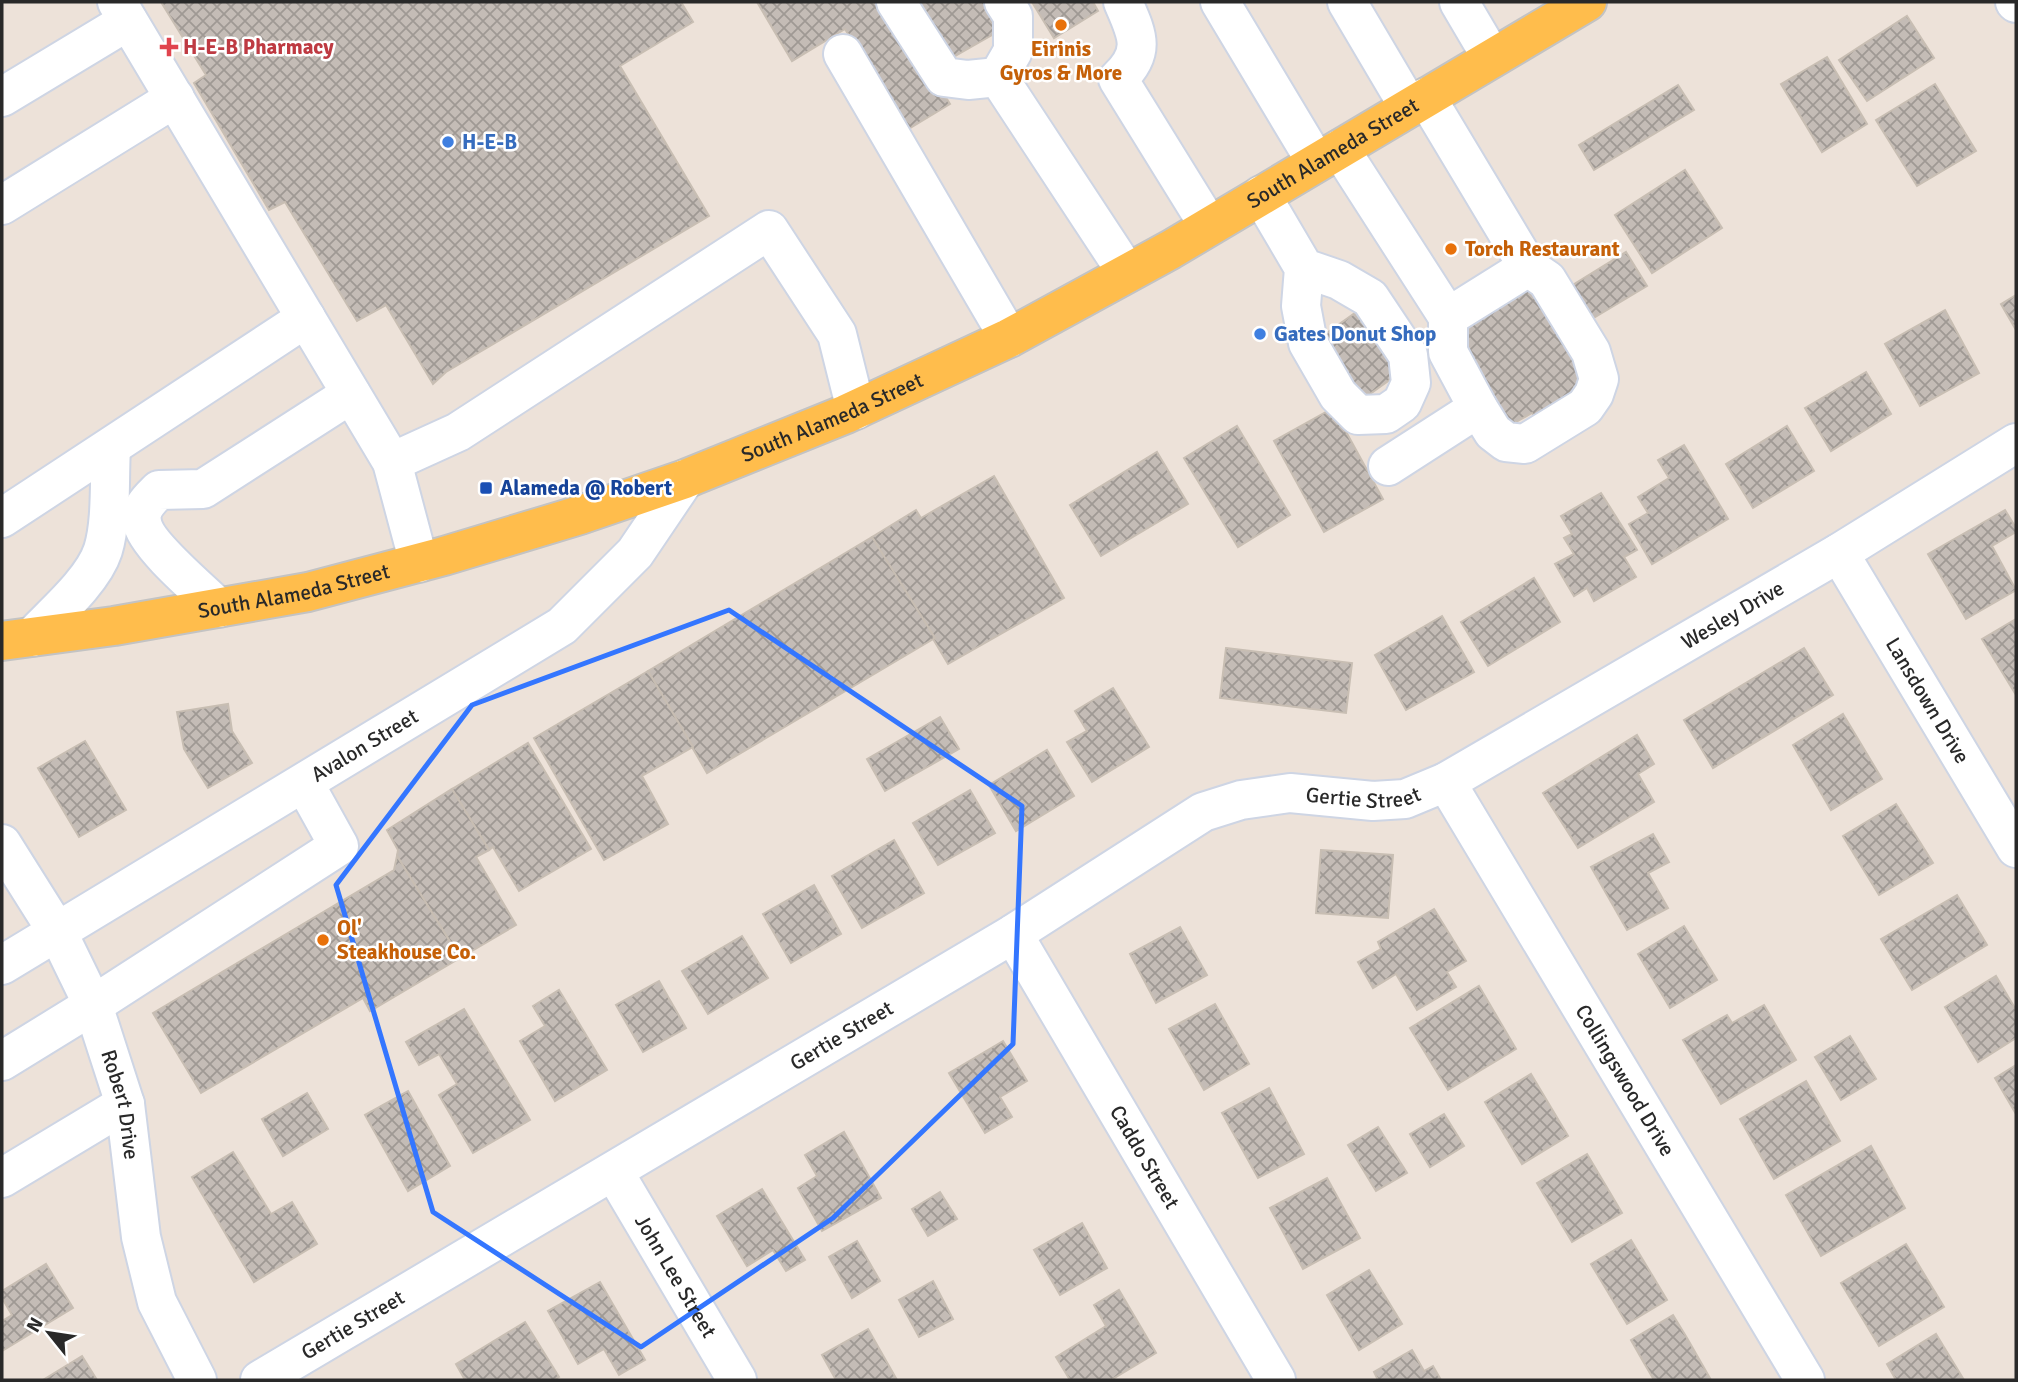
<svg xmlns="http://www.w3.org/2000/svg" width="2018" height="1382" font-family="Signika,sans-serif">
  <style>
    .building { fill: url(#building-cross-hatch); stroke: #c8beb3; stroke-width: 2 }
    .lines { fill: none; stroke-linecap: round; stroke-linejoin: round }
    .minor-casing { stroke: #ced5e4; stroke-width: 42 }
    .major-casing { stroke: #c3c3c3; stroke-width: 42 }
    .minor { stroke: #fff; stroke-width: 38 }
    .major { stroke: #ffbd4c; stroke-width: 38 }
    .marked { fill: none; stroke: #3476ff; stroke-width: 5; stroke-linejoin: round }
    .food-dot { fill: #e8710a; stroke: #fff; stroke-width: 2.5 }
    .health-dot { fill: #e0444e; stroke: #fff; stroke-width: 2.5 }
    .shop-dot { fill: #3f7fe0; stroke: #fff; stroke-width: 2.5 }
    .transit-dot { fill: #1a4fb4; stroke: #fff; stroke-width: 2.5 }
    .labels { text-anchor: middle; stroke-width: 5; stroke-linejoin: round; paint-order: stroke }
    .health-label { font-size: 21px; font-weight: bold; fill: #be3a42; stroke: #fff; text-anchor: start }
    .food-label { font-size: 21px; font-weight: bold; fill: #c56008; stroke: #fff; text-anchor: start }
    .shop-label { font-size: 21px; font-weight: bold; fill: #366cbe; stroke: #fff; text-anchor: start }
    .street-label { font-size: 21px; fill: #292929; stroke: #fff }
    .transit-label { font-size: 21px; font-weight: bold; fill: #164399; stroke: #fff; text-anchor: start }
  </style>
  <defs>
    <pattern id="building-cross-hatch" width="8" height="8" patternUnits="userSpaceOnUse" patternTransform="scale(1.75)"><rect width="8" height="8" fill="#c4bcb6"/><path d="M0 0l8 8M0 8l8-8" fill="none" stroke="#9f9994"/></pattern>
  </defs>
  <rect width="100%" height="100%" fill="#ede2d9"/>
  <g class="building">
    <path d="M161 2H681L693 22 620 66 709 216 446 372 433 384 386 305 357 321 285 202 269 210 194 83 206 75Z"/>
    <path d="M757 2H886L950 104 907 130 845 29 792 61Z"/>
    <path d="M908 2H985L1001 30 943 63Z"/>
    <path d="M1032 2H1093L1098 11 1054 38Z"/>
    <path d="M1907 16 1934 58 1867 101 1839 60Z"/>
    <path d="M1827 57 1867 124 1822 152 1781 84Z"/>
    <path d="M1935 84 1976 151 1917 186 1876 120Z"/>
    <path d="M1678 85 1694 110 1594 170 1579 145Z"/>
    <path d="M1685 170 1722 228 1652 273 1615 215Z"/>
    <path d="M1626 252 1647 286 1592 319 1571 286Z"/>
    <path d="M1539 280 1596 374 1574 387 1582 400 1540 425 1532 413 1507 427 1450 332Z"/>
    <path d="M2016 295V330L2001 304Z"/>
    <path d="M1362 308 1405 369 1360 401 1317 340Z"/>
    <path d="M1945 310 1979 373 1920 406 1885 344Z"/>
    <path d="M1866 372 1891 414 1831 451 1805 408Z"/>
    <path d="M1333 408 1383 499 1324 532 1274 441Z"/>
    <path d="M1237 426 1290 515 1238 547 1184 458Z"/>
    <path d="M1787 426 1814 471 1753 508 1726 464Z"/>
    <path d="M1684 445 1728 519 1652 564 1629 524 1648 513 1638 497 1669 478 1658 460Z"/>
    <path d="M1157 452 1188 504 1101 556 1070 505Z"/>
    <path d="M994 476 1064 598 948 664 872 537 916 510 921 518Z"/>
    <path d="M1601 493 1637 550 1624 557 1636 577 1594 601 1587 588 1574 596 1555 564 1574 554 1564 538 1572 534 1561 516Z"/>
    <path d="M2005 510 2016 528V532L1992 546 2016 590 1966 619 1928 554Z"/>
    <path d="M872 537 935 638 707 773 648 671Z"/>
    <path d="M1534 578 1560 622 1488 666 1461 622Z"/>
    <path d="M1442 616 1474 672 1406 710 1375 655Z"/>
    <path d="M2016 619V695L1982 639Z"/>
    <path d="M1226 648 1352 663 1346 713 1220 698Z"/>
    <path d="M1804 648 1833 695 1713 768 1684 720Z"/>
    <path d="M648 671 693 747 642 776 668 824 604 860 534 738Z"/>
    <path d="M1113 688 1149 747 1092 782 1067 742 1087 731 1075 711Z"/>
    <path d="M228 704 232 731 252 763 208 788 184 749 177 712Z"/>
    <path d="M1843 714 1882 779 1831 810 1793 745Z"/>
    <path d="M940 717 959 749 885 791 867 759Z"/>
    <path d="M1637 735 1654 764 1638 774 1654 802 1578 848 1543 793Z"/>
    <path d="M85 741 126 810 79 837 38 768Z"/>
    <path d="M528 743 591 849 519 891 493 847 489 850 452 789Z"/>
    <path d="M1047 750 1074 796 1016 831 989 785Z"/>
    <path d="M452 789 489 850 476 857 516 925 460 958 397 856 398 850 387 830Z"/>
    <path d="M970 790 995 833 938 865 913 823Z"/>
    <path d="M1896 804 1933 863 1879 895 1843 836Z"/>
    <path d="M1653 834 1669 862 1648 873 1668 908 1627 930 1591 867Z"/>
    <path d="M894 840 924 893 862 928 832 876Z"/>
    <path d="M1321 850 1393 855 1388 918 1316 913Z"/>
    <path d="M397 856 460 958 370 1011 363 998 201 1093 153 1013 394 870Z"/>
    <path d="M814 885 841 934 791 963 763 914Z"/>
    <path d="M1957 895 1987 945 1912 990 1881 939Z"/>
    <path d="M1434 909 1466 961 1447 972 1456 987 1417 1010 1396 974 1373 988 1358 962 1381 949 1378 942Z"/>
    <path d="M1684 926 1717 980 1670 1008 1638 954Z"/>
    <path d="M1180 927 1207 975 1156 1003 1130 954Z"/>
    <path d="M742 936 768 978 708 1014 682 971Z"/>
    <path d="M1996 976 2016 1010V1038L1978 1062 1945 1007Z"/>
    <path d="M659 981 686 1028 643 1052 616 1005Z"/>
    <path d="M1479 986 1516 1049 1448 1090 1410 1028Z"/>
    <path d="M559 990 607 1070 555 1101 520 1041 545 1026 533 1006Z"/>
    <path d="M1215 1004 1249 1064 1204 1090 1169 1029Z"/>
    <path d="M1764 1005 1796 1060 1721 1104 1683 1040 1727 1015 1732 1023Z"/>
    <path d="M464 1009 530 1120 473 1153 439 1095 457 1084 439 1054 419 1065 406 1042Z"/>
    <path d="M1850 1036 1876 1079 1841 1100 1815 1057Z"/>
    <path d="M1003 1041 1027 1081 1000 1097 1012 1117 985 1133 949 1073Z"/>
    <path d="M2016 1065V1114L1995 1078Z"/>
    <path d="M1531 1074 1568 1136 1522 1164 1485 1102Z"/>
    <path d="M1806 1081 1840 1141 1774 1179 1740 1119Z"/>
    <path d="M1269 1088 1304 1154 1258 1178 1222 1113Z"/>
    <path d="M408 1091 450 1166 408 1191 365 1115Z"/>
    <path d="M307 1093 328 1129 283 1156 262 1119Z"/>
    <path d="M1444 1114 1464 1146 1430 1167 1410 1134Z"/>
    <path d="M1378 1127 1407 1173 1376 1191 1348 1145Z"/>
    <path d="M844 1132 881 1198 822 1231 798 1188 817 1176 805 1155Z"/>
    <path d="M1871 1146 1905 1208 1821 1256 1786 1195Z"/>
    <path d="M233 1152 271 1214 292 1202 317 1244 254 1282 192 1177Z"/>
    <path d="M1587 1154 1622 1213 1572 1242 1537 1183Z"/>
    <path d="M1327 1178 1360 1238 1303 1269 1270 1208Z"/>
    <path d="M762 1189 805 1260 786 1271 773 1250 747 1266 717 1216Z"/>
    <path d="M940 1192 957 1219 928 1236 912 1209Z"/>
    <path d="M1082 1223 1107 1268 1060 1295 1034 1250Z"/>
    <path d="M1631 1240 1667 1300 1627 1324 1591 1264Z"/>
    <path d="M857 1241 880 1281 852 1298 829 1257Z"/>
    <path d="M1906 1244 1944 1307 1879 1346 1841 1283Z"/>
    <path d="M46 1264 73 1308 2 1351V1321L12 1315 2 1298V1291Z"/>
    <path d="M1369 1270 1402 1324 1359 1350 1327 1295Z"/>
    <path d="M933 1281 953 1319 919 1337 899 1300Z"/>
    <path d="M600 1282 645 1360 619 1375 604 1349 578 1364 548 1311Z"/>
    <path d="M1119 1290 1156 1353 1111 1380H1070L1056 1357 1106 1326 1094 1305Z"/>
    <path d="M1673 1315 1687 1338 1711 1380H1654L1644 1363 1631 1340Z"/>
    <path d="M525 1322 559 1377 554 1380H465L456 1364Z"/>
    <path d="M868 1329 897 1380H836L822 1355Z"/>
    <path d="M1936 1334 1964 1380H1896L1887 1364Z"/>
    <path d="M1412 1350 1424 1371 1433 1366 1441 1380H1378L1374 1372Z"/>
    <path d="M82 1356 97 1380H43Z"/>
  </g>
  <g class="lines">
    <g class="minor-casing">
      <g id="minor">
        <path d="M117 2 392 462 419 563"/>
        <path d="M896 2 944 77 968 80 998 77"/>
        <path d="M1123 2C1137 34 1147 52 1118 79L1209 226"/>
        <path d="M1220 2 1316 162"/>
        <path d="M1347 2 1409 107"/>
        <path d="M1459 2 1492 58"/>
        <path d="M2015 2 2016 3"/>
        <path d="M843 54 1009 338"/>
        <path d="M998 77 1127 273"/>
        <path d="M998 77 1013 51V16L1004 2"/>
        <path d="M2 97 128 21"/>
        <path d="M1340 149 1448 317V352L1478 408 1493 432 1506 442 1525 444 1585 407 1594 394 1599 379 1591 352 1547 280 1528 267 1426 97"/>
        <path d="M1261 195 1304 268 1301 306 1308 343 1338 395 1358 415 1386 414 1402 403 1411 383 1408 355 1370 298 1339 280 1304 268"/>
        <path d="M2 205 175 98"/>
        <path d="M1448 317 1528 267"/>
        <path d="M392 462 458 432 769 230 837 334 856 410"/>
        <path d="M1388 466 1478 408"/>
        <path d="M2 518 306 318"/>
        <path id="s1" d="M1839 553 2016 848"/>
        <path d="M219 608C201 591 145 544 142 522 139 508 150 499 159 490L203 489 351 394"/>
        <path d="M32 637C54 614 93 581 103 550 112 521 109 479 111 448"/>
        <path id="s2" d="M1446 782 1805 1380"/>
        <path id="s3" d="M2 844 58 933 93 1005 125 1104 141 1237 157 1302 197 1380"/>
        <path id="s4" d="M1013 934 1276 1380"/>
        <path id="s5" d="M2 965 562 626 635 553 685 479"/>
        <path d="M2 1061 93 1005 339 846 304 783"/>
        <path id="s6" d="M614 1172 737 1380"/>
        <path d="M2 1178 125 1104"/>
        <path id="s7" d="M260 1380 1013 934 1203 812 1241 800 1290 793 1373 801 1405 799 1446 782 1839 553 2016 443"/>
      </g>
    </g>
    <g class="major-casing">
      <g id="major">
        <path id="s8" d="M2 641 114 626 308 592 444 556 580 515 685 479 846 414 1009 338 1170 250 1587 2"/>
      </g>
    </g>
    <use href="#minor" class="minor"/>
    <use href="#major" class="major"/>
  </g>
  <path class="marked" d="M729 610 1022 806 1013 1044 833 1218 641 1347 433 1212 336 885 472 705Z"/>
  <g class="food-dot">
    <circle cx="1061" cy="25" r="7"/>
    <circle cx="1451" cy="249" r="7"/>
    <circle cx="323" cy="940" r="7"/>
  </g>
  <path class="health-dot" d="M165.5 36.5h7v7h7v7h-7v7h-7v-7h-7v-7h7z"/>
  <g class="shop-dot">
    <circle cx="448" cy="142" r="7"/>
    <circle cx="1260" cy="334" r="7"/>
  </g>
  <rect class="transit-dot" x="479" y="481" width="14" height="14" rx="3.5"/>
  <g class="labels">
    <g class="health-label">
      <text x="183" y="54">H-E-B Pharmacy</text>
    </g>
    <g class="food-label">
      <text x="1061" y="56" text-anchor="middle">Eirinis<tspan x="1061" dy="24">Gyros &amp; More</tspan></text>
      <text x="1465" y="256">Torch Restaurant</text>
      <text x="337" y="935">Ol'<tspan x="337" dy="24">Steakhouse Co.</tspan></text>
    </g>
    <g class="shop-label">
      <text x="462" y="149">H-E-B</text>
      <text x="1274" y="341">Gates Donut Shop</text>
    </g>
    <g class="street-label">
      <text dy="7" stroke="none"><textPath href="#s8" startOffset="1430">South Alameda Street</textPath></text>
      <text dy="7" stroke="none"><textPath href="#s8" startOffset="863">South Alameda Street</textPath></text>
      <text dy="7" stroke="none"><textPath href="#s8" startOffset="296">South Alameda Street</textPath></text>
      <text dy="7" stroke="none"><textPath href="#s7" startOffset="1682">Wesley Drive</textPath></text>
      <text dy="7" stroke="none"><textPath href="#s1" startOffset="172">Lansdown Drive</textPath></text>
      <text dy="7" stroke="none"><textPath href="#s5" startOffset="424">Avalon Street</textPath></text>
      <text dy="7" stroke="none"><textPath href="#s7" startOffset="1264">Gertie Street</textPath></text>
      <text dy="7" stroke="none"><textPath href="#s7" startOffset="676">Gertie Street</textPath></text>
      <text dy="7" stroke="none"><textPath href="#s2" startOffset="348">Collingswood Drive</textPath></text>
      <text dy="7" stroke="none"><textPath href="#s3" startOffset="289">Robert Drive</textPath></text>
      <text dy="7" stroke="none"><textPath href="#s4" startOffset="259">Caddo Street</textPath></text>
      <text dy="7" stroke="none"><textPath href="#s6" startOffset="121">John Lee Street</textPath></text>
      <text dy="7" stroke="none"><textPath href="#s7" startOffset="108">Gertie Street</textPath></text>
    </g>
    <g class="transit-label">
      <text x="500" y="495">Alameda @ Robert</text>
    </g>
  </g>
  <rect width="2018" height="1382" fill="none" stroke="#292929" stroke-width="7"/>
  <g transform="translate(49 1333) rotate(300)" stroke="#ffffff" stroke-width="5" paint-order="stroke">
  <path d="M0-5L12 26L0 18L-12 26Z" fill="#292929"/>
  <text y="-10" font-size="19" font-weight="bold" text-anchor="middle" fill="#292929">N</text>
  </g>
</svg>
